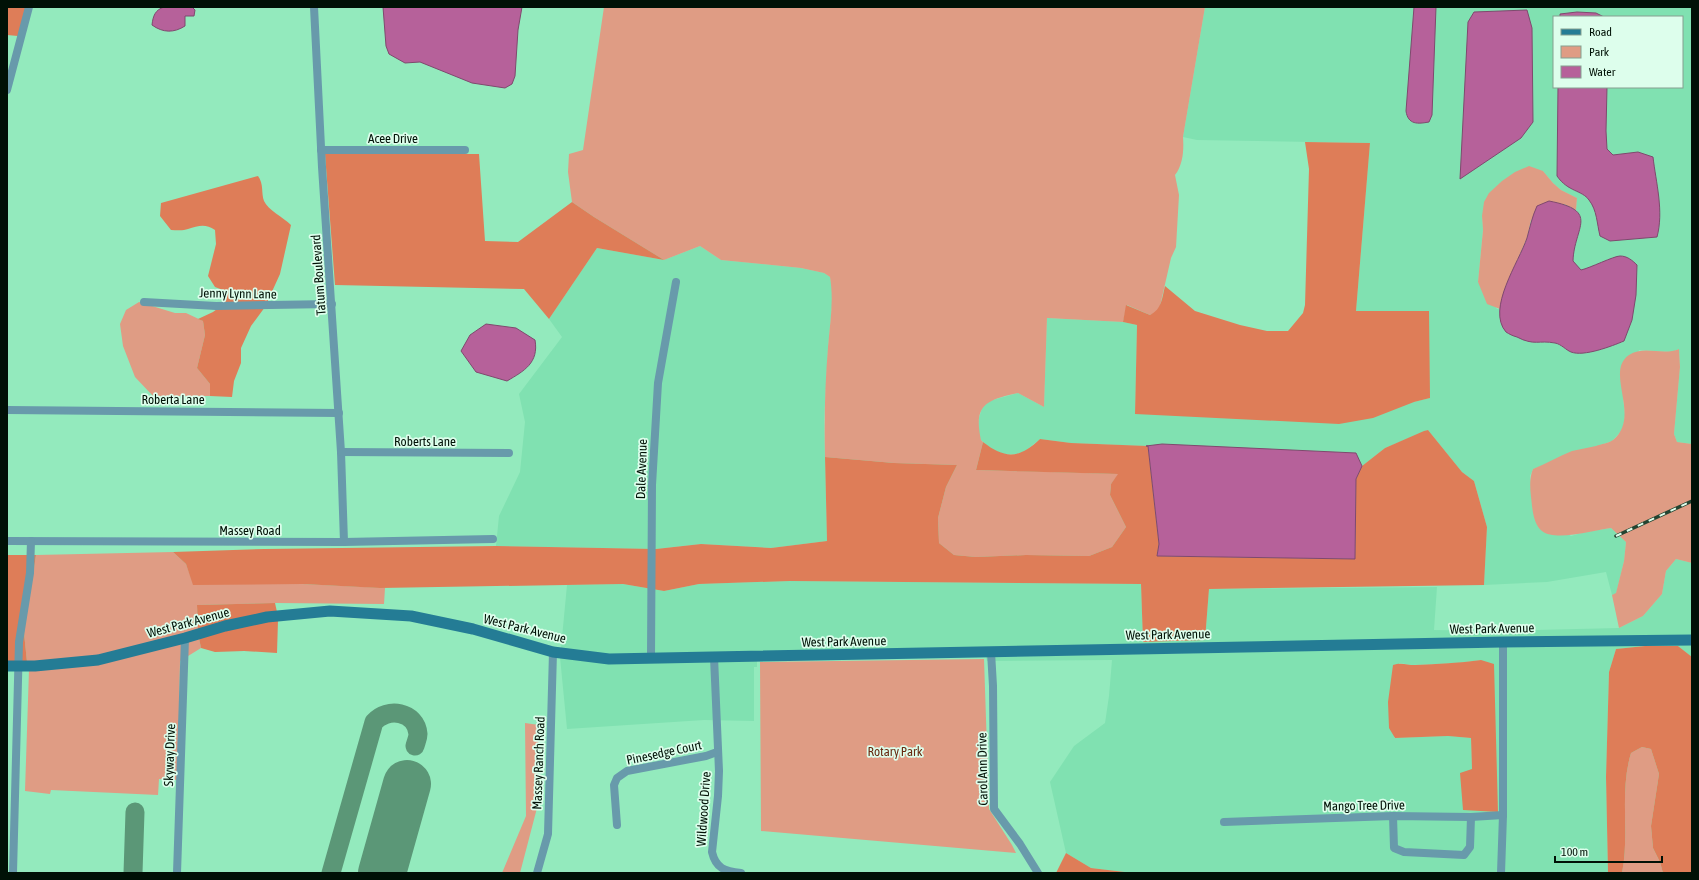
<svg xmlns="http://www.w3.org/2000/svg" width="1699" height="880" font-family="'Asap Condensed',sans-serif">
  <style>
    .built { fill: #80e1b1; fill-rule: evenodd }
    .green { fill: #df9c84 }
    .forest { fill: #de7d58 }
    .water { fill: #b6619a; stroke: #7f496e }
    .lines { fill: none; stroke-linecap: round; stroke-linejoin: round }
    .taxiway { stroke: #5b9777; stroke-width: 19 }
    .runway { stroke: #5b9777; stroke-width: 48 }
    .street { stroke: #689aab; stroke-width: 8 }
    .secondary { stroke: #247c95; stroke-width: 11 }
    .rail-casing { stroke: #234431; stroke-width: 3.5 }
    .rail { stroke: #ddfeec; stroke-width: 2; stroke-dasharray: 6; stroke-linecap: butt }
    .labels { text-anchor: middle; stroke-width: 3.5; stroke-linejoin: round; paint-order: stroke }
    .street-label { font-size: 13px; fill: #001106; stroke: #ddfeec }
    .park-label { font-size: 13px; fill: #682a11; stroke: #ddfeec }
  </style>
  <rect width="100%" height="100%" fill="#93eabd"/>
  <g class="built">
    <path d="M1205 7H1414L1412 43 1432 115 1436 7H1692V444L1677 442 1674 434 1680 367 1679 349 1672 352 1639 350 1623 399 1625 415 1623 429 1612 441 1533 469 1530 476 1533 511 1571 536 1585 532 1611 528 1626 542 1624 561 1616 594 1612 595 1606 572 1547 582 1484 585 1487 527 1474 481 1462 472 1428 430 1385 448 1362 466 1356 453 1162 444 1146 446 1071 443 1040 439 1025 451 1017 454H1002L993 450 981 440 978 431 979 418 983 405 989 401 1018 393 1044 407 1047 318 1123 322 1137 325 1135 414 1414 402 1430 398 1356 311 1370 143 1197 140 1183 137ZM1577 12 1596 13 1604 17H1682V87H1607L1606 131 1607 149 1613 155 1638 152 1600 236 1595 210 1589 199 1557 176 1558 87H1554V17H1560L1561 14ZM1543 171 1553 183 1561 190 1577 198 1576 210 1577 211 1579 233 1573 249V261L1581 270 1594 267 1619 256 1637 276 1632 320 1624 341 1606 348 1572 352 1556 343 1527 342 1500 321V309H1497L1478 282 1483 229 1482 216Z"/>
    <path d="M700 246 721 260 801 268 824 273 830 277 833 294 828 348 824 420 827 541 771 548 701 544 656 549 496 546 499 516 520 472 525 422 519 394 562 337 549 319 597 248 664 260Z"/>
    <path d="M1676 559 1692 563V636L609 655 561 648 567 585 623 584 664 591 699 584 790 581 1141 584 1143 642 1205 640 1209 589 1437 587 1434 630 1492 631 1619 628 1643 616 1662 594 1666 571Z"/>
    <path d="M1692 644V657L1678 646H1645L1616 649 1609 672 1606 777 1608 873H1133L1091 868 1066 853 1050 782 1074 746 1105 723 1109 696 1112 660 987 661 986 657ZM1481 660 1498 811 1472 769 1471 738 1448 736 1394 738 1399 663 1412 665 1458 663Z"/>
    <path d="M560 657 757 661V667H754V721L704 720 567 729Z"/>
  </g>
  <g class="green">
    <path d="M604 7H1205L1183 137C1184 150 1183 165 1175 175L1179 195 1176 247 1171 258 1160 306 1157 312 1150 315 1127 305 1123 322 1047 318 1044 407 1018 393C987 400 973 404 981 440L983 442 976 470 1119 474 1111 484 1110 495 1126 527 1112 547 1089 556 1026 555 976 557 954 555 939 543 938 518 946 487 957 465 894 463 825 457C824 420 825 384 828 347 830 322 834 301 830 277L824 273 801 268 721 260 700 246 664 260 594 217 572 202 568 172 569 154 583 150Z"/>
    <path d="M1529 166 1543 171 1553 183 1561 190 1577 198 1576 210 1564 204 1531 220 1527 238 1506 286 1500 309 1487 304 1478 282 1483 230 1482 216 1484 202 1489 193 1502 181 1515 172Z"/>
    <path d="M139 302 175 313H186L203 321 205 335 197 368 210 384V396H153L135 377 123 346 120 324 126 310Z"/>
    <path d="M1679 349 1680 367 1674 434 1677 442 1692 444V563L1676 559 1666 571 1662 594 1643 616 1619 628 1612 595 1616 593 1624 561 1626 542 1611 528C1594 530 1556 542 1542 531 1535 526 1533 514 1532 506 1531 494 1528 481 1533 469 1546 464 1559 456 1572 451 1580 449 1588 448 1596 446 1601 444 1609 443 1613 440 1642 416 1604 372 1629 355 1644 345 1663 356 1679 349Z"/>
    <path d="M173 552 186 564 193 583 302 584 385 588 384 604 275 603 197 605 198 630 98 656 27 662 24 633 36 555Z"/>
    <path d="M199 638 201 648 180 661 178 780 159 779 158 795 51 790 50 794 25 791 29 670Z"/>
    <path d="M984 659 989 809 1012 845 1016 853 761 831 760 662Z"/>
    <path d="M525 723 539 725 537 808 520 873H502L526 816Z"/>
    <path d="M1642 747 1651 749 1659 774 1651 826 1653 848 1660 862 1663 873H1622C1630 833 1619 793 1631 753Z"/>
  </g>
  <g class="forest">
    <path d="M7 7H30L18 36 7 35Z"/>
    <path d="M1305 142 1370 143 1356 311H1429L1430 398 1414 402 1373 418 1339 424 1135 414 1137 325 1123 322 1126 305 1150 315C1162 309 1162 298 1165 286L1195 311 1240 325 1267 331H1288L1303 313 1305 305 1309 169Z"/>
    <path d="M325 154H479L485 241 518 242 572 202 594 217 664 260 597 248 549 319 524 289 335 285Z"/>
    <path d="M258 176C264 184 261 193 264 201 268 210 283 217 291 225L280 274 265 307 251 326 241 348V363L234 381 232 397 210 396V384L197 368 205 335 203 321 198 319 213 312 224 304 223 290 215 287 208 276 216 244 215 230C205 223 198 226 188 229 183 231 176 230 171 230L160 216 161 203Z"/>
    <path d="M1428 430 1462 472 1474 481 1487 527 1484 585 1209 589 1205 640 1143 642 1141 584 790 581 699 584 664 591 623 584 380 588 302 584 193 585 186 564 173 552 265 549 496 546 656 549 701 544 771 548 827 541 825 457 894 463 957 465 946 487 938 518 939 543 954 555 976 557 1026 555 1089 556 1112 547 1126 527 1110 495 1111 484 1118 474 976 470 983 442C1005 459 1019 459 1040 439L1071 443 1148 446 1159 544 1157 556 1355 559 1356 479 1362 466 1385 448 1424 431Z"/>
    <path d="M7 555H36L24 633 27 662H7Z"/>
    <path d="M275 603 277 612 198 630 197 605Z"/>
    <path d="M278 620 277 653 244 651 215 652 201 648 199 638 226 629Z"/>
    <path d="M1645 646H1678L1692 657V873H1663L1660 862 1653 848 1651 826 1659 774 1651 749 1642 747 1631 753C1619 793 1630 833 1622 873H1608L1606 777 1609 672 1616 649Z"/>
    <path d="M1481 660 1494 664 1498 812 1463 810 1460 773 1472 769 1471 738 1448 736 1395 738 1389 728 1388 702 1393 665C1401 662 1407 665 1415 665 1437 664 1459 663 1481 660Z"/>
    <path d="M1066 853 1091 868 1133 873H1056Z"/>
  </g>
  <g class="water">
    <path d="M164 7H192L195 10 194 16H185V26C174 33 163 33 152 25 153 16 155 10 164 7Z"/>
    <path d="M383 7H522L518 30 515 76 512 84 505 88 472 83 420 62 405 63 389 54 386 46Z"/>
    <path d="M1414 7H1436L1432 115 1429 122C1418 124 1408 125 1406 111Z"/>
    <path d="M1527 10 1532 28 1533 122 1521 138 1460 179 1468 22 1474 12Z"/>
    <path d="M1577 12 1596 13 1604 17H1560V14Z"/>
    <path d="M1558 87H1607L1606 131 1607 149 1613 155 1638 152 1653 157C1656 183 1664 211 1657 237L1610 241 1600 236C1597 224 1597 210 1589 200 1582 190 1568 192 1557 176Z"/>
    <path d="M1549 201C1601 211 1574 227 1573 261L1581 270C1590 268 1614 256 1620 256 1627 256 1632 260 1637 265L1636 295 1632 320 1624 341C1612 346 1584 357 1571 352 1566 350 1561 344 1555 343 1539 340 1534 346 1517 337 1513 336 1509 334 1506 332 1486 309 1519 262 1527 238 1530 227 1532 217 1537 206Z"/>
    <path d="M486 324 516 328 535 340C539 363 524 371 507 381L476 372 461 351 470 335Z"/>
    <path d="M1162 444 1356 453 1362 466 1356 479 1355 559 1157 556 1159 544 1148 446H1146Z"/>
  </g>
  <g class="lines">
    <g class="taxiway">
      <path d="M133 873 135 812"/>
      <path d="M331 873 374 722C387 707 416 711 418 734 418 738 416 742 415 746"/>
    </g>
    <path class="runway" d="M382 873 407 784"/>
    <g class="street">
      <path d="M314 7 322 167 341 452 344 542"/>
      <path d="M7 90 29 7"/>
      <path d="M321 150H465"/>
      <path d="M144 302 216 306 332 304"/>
      <path d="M7 410 339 413"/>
      <path d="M341 452 509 453"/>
      <path d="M7 541 344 542 493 539"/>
      <path d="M991 652 993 686 994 809 1020 844 1038 873"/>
      <path d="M714 657 719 771 718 796 712 852C716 869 725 871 741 873"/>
      <path d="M651 658 652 485 658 383 676 282"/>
      <path d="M1393 816 1394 848 1404 852 1464 855 1470 847 1471 817"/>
      <path d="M1224 822 1393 816 1471 817 1503 815"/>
      <path d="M617 825 614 785 617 778 627 771 706 756 717 752"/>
      <path d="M13 873 19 642 30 573 31 541"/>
      <path d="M177 873 185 638"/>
      <path d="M537 873 548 834 553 652"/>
      <path d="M1501 873 1503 815V642"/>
    </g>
    <path class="secondary" d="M7 666H35L98 660 185 638 225 626 267 617 330 611 411 616 473 629 553 652 609 659 1503 642 1692 640"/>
    <g class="rail-casing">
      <path id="rail" d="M1616 536 1692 501"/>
    </g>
    <use href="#rail" class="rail"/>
  </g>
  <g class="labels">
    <g class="street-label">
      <text x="393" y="143">Acee Drive</text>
      <text transform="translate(318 275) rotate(-94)" y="5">Tatum Boulevard</text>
      <text transform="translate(238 293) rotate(1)" y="5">Jenny Lynn Lane</text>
      <text x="173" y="404">Roberta Lane</text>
      <text x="425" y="446">Roberts Lane</text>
      <text transform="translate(641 469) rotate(-88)" y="5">Dale Avenue</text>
      <text x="250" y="535">Massey Road</text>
      <text transform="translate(188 622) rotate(-15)" y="5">West Park Avenue</text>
      <text transform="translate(525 628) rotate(14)" y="5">West Park Avenue</text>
      <text transform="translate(1492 628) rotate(-1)" y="5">West Park Avenue</text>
      <text transform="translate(1168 634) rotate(-1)" y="5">West Park Avenue</text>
      <text transform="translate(844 641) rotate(-1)" y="5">West Park Avenue</text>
      <text transform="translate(664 752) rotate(-12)" y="5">Pinesedge Court</text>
      <text transform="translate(169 755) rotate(-88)" y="5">Skyway Drive</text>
      <text transform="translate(538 763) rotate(-88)" y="5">Massey Ranch Road</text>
      <text transform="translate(982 769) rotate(-91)" y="5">Carol Ann Drive</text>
      <text transform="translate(1364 805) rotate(-1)" y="5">Mango Tree Drive</text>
      <text transform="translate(703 809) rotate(-86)" y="5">Wildwood Drive</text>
    </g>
    <g class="park-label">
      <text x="895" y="756">Rotary Park</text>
    </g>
  </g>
  <rect width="1699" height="880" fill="none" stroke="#001106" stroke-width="16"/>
  <rect x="1553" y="16" width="130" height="72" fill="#ddfeec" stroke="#859f90"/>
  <rect x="1561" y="29" width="20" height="6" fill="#247c95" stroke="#859f90"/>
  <text x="1589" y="36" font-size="12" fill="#001106">Road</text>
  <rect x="1561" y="46" width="20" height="12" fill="#df9c84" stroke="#859f90"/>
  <text x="1589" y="56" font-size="12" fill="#001106">Park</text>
  <rect x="1561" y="66" width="20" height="12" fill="#b6619a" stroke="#859f90"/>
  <text x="1589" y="76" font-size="12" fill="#001106">Water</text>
  <path d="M1555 856v6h107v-6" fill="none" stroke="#001106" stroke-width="2"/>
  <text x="1561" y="856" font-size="12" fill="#001106" stroke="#ddfeec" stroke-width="3" paint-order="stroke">100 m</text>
</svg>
